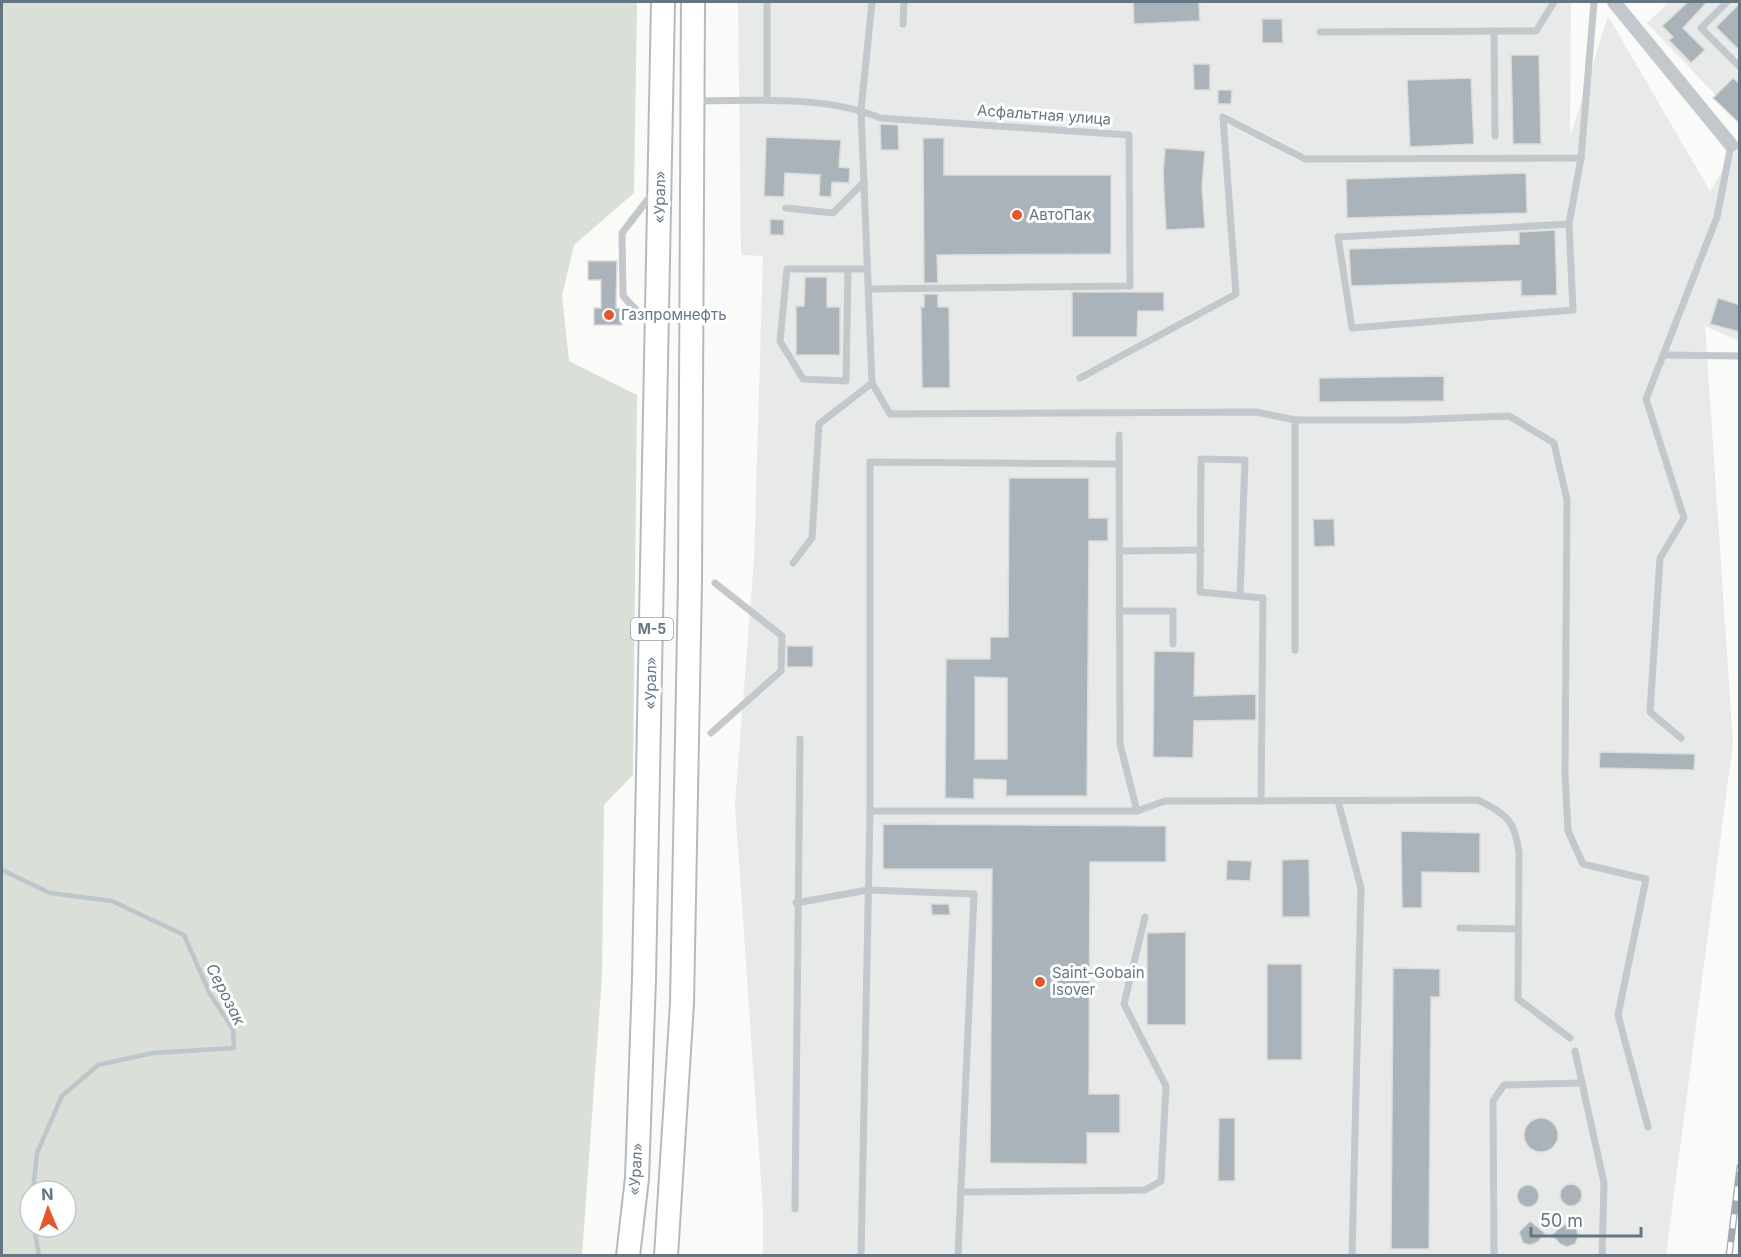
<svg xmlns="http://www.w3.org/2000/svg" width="1741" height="1257" font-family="Inter,sans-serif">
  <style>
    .built { fill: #e8e9e9 }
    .green { fill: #dadfd7; fill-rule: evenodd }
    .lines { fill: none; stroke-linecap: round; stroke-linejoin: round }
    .stream { stroke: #bbc7cb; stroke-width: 4.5 }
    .building { fill: #aab3b9; stroke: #dcdcda; stroke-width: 1.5; fill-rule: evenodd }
    .primary-casing { stroke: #b5babe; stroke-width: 26 }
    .service { stroke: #c3c8cc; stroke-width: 7 }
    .minor { stroke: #c3c8cc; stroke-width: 14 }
    .primary { stroke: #fff; stroke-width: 22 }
    .rail-casing { stroke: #a2aab0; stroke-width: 7 }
    .rail { stroke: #fff; stroke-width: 4.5; stroke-dasharray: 14; stroke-linecap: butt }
    .poi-dot { fill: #e4572e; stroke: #fff; stroke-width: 2 }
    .labels { text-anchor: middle; stroke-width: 6; stroke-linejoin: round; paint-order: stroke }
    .shield { fill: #fff; stroke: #939fa8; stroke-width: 1.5 }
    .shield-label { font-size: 14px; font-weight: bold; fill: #657683 }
    .street-label { font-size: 15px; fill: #657683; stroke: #fff }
    .poi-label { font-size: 15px; fill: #657683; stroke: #fff; text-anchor: start }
    .water-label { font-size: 16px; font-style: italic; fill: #60757c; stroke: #fff }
  </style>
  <rect width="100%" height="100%" fill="#fafaf8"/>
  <g class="built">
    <path d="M738 2H1571L1570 137 1608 16 1710 191 1739 145V341L1705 326 1733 743 1666 1255H763V1210L735 804 754 560 763 256 741 255Z"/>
    <path d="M1669 2H1739V120L1647 23Z"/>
  </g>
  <path class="green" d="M2 2H637L634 193 574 245 562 296 569 361 637 395 633 775 604 805 602 976 582 1255H2ZM30 1191H66V1227H30Z"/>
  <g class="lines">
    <g class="stream">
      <path d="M2 870 50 893 112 901 184 935 210 994 233 1029 234 1048 153 1053 98 1065 62 1096 37 1153 33 1191"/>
      <path d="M34 1227 39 1256"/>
    </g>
  </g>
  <g class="building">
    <path d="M1133 2H1199L1200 21 1134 24Z"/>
    <path d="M1688 2H1707L1683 28 1705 50 1691 63 1669 40 1673 37 1662 26Z"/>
    <path d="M1740 3V51L1716 27Z"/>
    <path d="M1262 19H1282L1283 43H1262Z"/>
    <path d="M1511 55H1539L1541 144H1513Z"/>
    <path d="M1193 64H1210V90H1194Z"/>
    <path d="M1471 78 1474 144 1410 147 1407 80Z"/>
    <path d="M1733 78 1740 84V124L1713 98Z"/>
    <path d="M1218 90H1232L1231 104H1218Z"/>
    <path d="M880 124 898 125 899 150H881Z"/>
    <path d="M766 137 841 140 839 167 850 168 849 183 832 182 831 197 819 196 820 175 785 173 784 197 764 196Z"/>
    <path d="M923 138H944V175H1111V254L937 255 938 283H924Z"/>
    <path d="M1165 148 1205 151 1202 186 1205 228 1166 230 1163 173Z"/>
    <path d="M1526 173 1527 213 1347 218 1346 179Z"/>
    <path d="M770 219 784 220V235H770Z"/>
    <path d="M1555 230 1557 295 1521 296V281L1351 286 1349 249 1519 244V232Z"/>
    <path d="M588 261H617L616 308H622V325H594V308H601V280H588Z"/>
    <path d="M805 277H827V307H840V355H796V306H804Z"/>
    <path d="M1072 292H1164V311H1138L1137 337H1072Z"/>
    <path d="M924 294H938V307H949L950 388H922L921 307H924Z"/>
    <path d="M1718 298 1740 305V332L1710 324Z"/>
    <path d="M1444 376V401L1319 402V378Z"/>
    <path d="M1009 478H1089V518H1108V541H1089L1087 796H1006V780L974 779V799L945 798 946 659H990V637H1008ZM975 677 1007 678V759H975Z"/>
    <path d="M1313 519H1334L1335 546 1314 547Z"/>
    <rect x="787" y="646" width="26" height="21"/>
    <path d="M1154 651 1195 652 1194 696 1256 694V720L1194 721 1193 758 1153 757Z"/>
    <path d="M1600 752 1695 754 1694 770 1599 768Z"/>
    <path d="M883 824 1166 826V862H1090L1089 1094H1120V1133H1087V1164L990 1163 992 869H883Z"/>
    <path d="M1401 831 1480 833V873L1422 872V908H1402Z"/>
    <path d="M1309 859 1310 917H1282V860Z"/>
    <path d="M1227 860 1252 861 1250 881 1226 880Z"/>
    <path d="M931 904H949L950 915H932Z"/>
    <path d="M1186 932V1025H1147V933Z"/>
    <rect x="1267" y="964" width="35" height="96"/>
    <path d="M1393 968 1440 969V997H1431L1429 1249H1391Z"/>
    <path d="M1219 1118H1235V1181H1218Z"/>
    <circle cx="1541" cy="1135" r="17"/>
    <circle cx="1571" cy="1195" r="11"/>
    <circle cx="1528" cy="1196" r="11"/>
    <path d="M1530 1221 1545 1233 1538 1242 1530 1245 1523 1243 1519 1232Z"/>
    <path d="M1569 1223 1577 1229 1578 1237 1575 1244 1567 1247 1560 1244 1552 1235 1560 1227Z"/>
  </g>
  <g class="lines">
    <g class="primary-casing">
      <g id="primary">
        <path d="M628 1256 637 1178 644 979 663 2"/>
        <path d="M666 1256 682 1003 690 581 693 2"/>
      </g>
    </g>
    <g class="service">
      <path d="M767 2V100"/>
      <path d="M872 2 861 110 872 383 890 414 1256 412 1295 420H1406L1509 416 1554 443 1567 500 1565 774 1568 831 1583 864 1646 879 1618 1015 1648 1127"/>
      <path d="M1727 2 1701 28 1740 67"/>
      <path d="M903 24 904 2"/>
      <path d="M1494 31 1495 136"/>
      <path d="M1320 32 1536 31 1554 2"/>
      <path d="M696 101C751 100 830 96 880 118L1129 135 1130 286 870 289"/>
      <path d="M786 208 833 213 864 182"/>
      <path d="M1569 224 1338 237 1352 328 1573 310 1569 224 1581 158"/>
      <path d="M848 269 846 381 803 379 780 341 787 269H867"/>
      <path d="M652 327 623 296 622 233 652 194"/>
      <path d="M1664 355 1740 356"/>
      <path d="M1080 378 1236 294 1223 117 1305 159 1581 158 1594 2"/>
      <path d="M1295 420V650"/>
      <path d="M1119 435 1120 744 1137 811"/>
      <path d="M1119 464 870 462V811H1137L1165 801 1478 800C1507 815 1515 820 1519 853L1518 999 1570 1038"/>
      <path d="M1119 551 1201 550"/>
      <path d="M793 563 812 538 819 424 872 383"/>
      <path d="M1240 596 1245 460 1201 459 1200 592 1263 598 1261 801"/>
      <path d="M1119 611H1173V644"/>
      <path d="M711 733 781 671 782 636 715 583"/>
      <path d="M1681 738 1650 712 1660 558 1684 518 1646 399 1717 217 1731 145 1740 146"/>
      <path d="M1338 801 1361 888 1352 1256"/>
      <path d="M796 903 868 890 974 894 958 1256"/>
      <path d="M1460 928 1519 929"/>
      <path d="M1575 1051 1604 1183 1602 1256"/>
      <path d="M961 1192 1145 1190 1161 1181 1166 1086 1124 1004 1145 917"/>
      <path d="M795 1209 800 739"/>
      <path d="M861 1256 870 811"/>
      <path d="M1494 1256 1493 1101 1504 1085 1582 1083"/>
    </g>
    <path class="minor" d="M1614 2 1731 145"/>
    <use href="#primary" class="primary"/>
    <g class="rail-casing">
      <path id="rail" d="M1729 1256 1740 1167"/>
    </g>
    <use href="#rail" class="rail"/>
  </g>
  <g class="poi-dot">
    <circle cx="1017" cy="215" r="6"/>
    <circle cx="609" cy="315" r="6"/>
    <circle cx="1040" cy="982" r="6"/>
  </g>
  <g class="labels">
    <rect class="shield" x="631" y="618" width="42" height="22" rx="4.5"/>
    <g class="shield-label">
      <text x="652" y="634">М-5</text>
    </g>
    <g class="street-label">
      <text transform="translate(1044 115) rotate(4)" y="5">Асфальтная улица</text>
      <text transform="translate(660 197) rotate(-89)" y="5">«Урал»</text>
      <text transform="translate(651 683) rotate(-89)" y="5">«Урал»</text>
      <text transform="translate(636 1169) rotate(-86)" y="5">«Урал»</text>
    </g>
    <g class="poi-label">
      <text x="1029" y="220">АвтоПак</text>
      <text x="621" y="320">Газпромнефть</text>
      <text x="1052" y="978">Saint-Gobain<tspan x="1052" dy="17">Isover</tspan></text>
    </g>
    <g class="water-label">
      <text transform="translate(226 994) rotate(63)" y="6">Серозак</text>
    </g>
  </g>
  <rect width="1741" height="1257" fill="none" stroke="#657683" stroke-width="6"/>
  <g transform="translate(48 1209) rotate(358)"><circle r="28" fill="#ffffff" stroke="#c1c8cd" stroke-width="1.5"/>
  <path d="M0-4.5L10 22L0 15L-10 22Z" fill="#e4572e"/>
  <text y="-9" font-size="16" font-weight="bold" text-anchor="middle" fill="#657683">N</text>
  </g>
  <path d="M1531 1227v9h110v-9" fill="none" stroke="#657683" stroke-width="3"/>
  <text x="1540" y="1227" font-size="18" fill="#657683" stroke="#ffffff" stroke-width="4.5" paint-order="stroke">50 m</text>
</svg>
